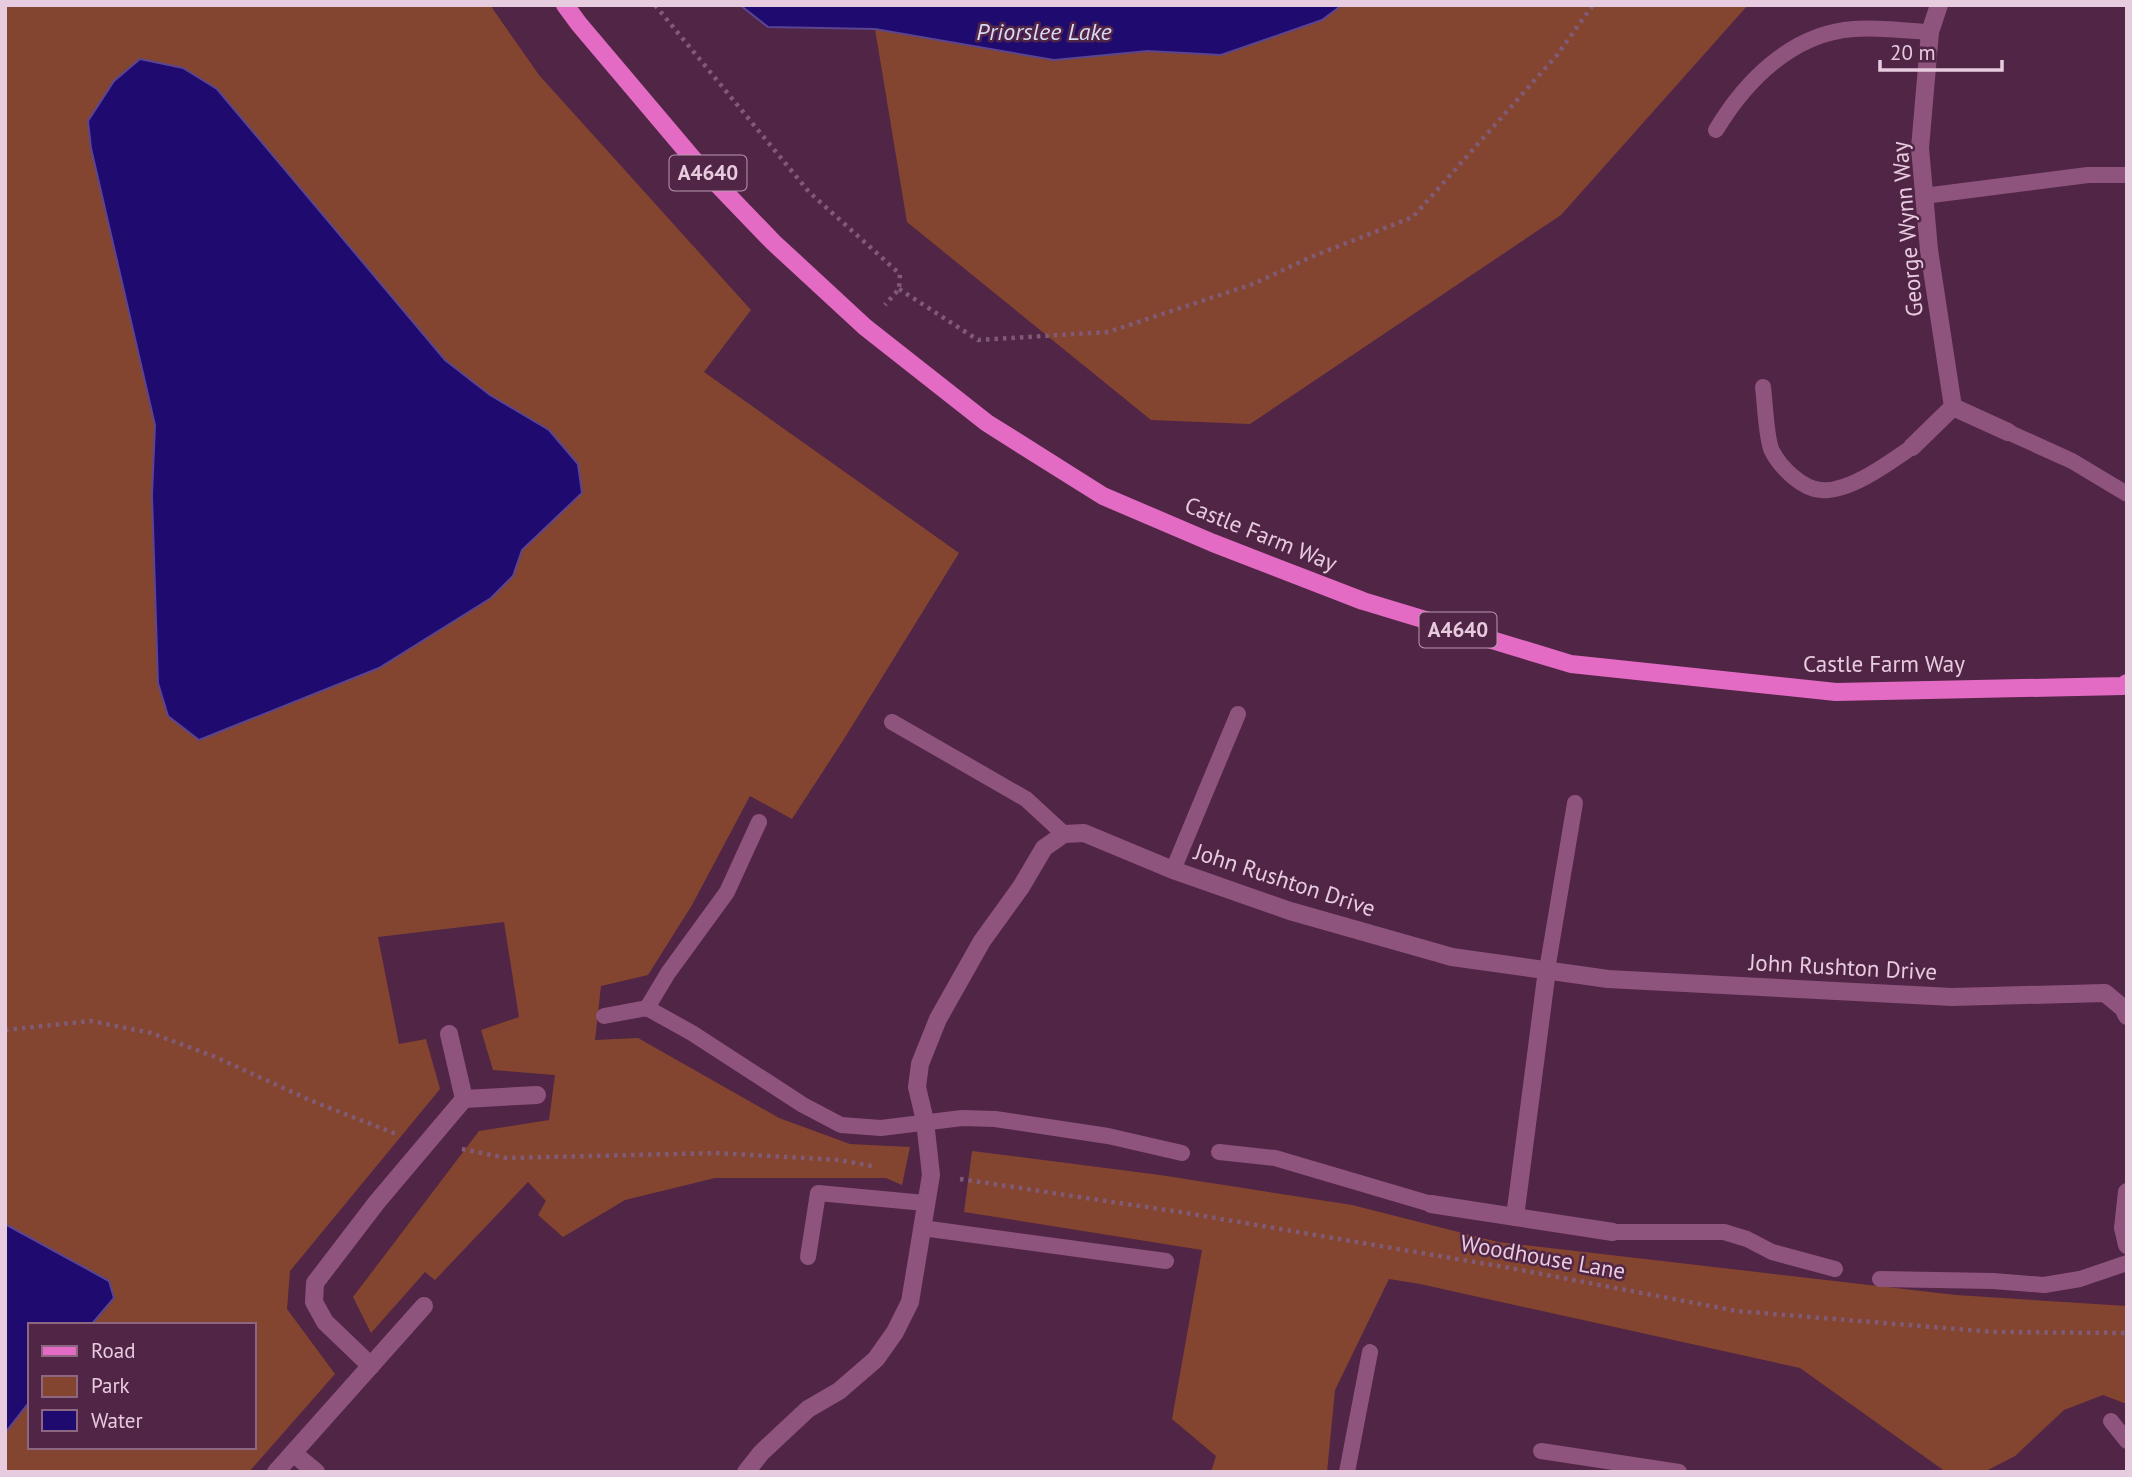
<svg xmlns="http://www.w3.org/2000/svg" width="2132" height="1477" font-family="'PT Sans',sans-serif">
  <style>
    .green { fill: #844530; fill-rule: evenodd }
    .water { fill: #1f0a6f; stroke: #5b4490; stroke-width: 2 }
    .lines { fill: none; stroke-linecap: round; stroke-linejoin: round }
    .path { stroke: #815a76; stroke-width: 4.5; stroke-dasharray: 3.5 5; stroke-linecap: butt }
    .service { stroke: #8f547e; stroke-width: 16 }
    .minor { stroke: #8f547e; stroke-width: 18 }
    .primary { stroke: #e36bc4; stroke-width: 18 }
    .labels { text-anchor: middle; stroke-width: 5; stroke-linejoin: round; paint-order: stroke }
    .shield { fill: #512545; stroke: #ba99b0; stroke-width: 2 }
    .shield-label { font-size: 21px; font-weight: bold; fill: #e7cbde }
    .street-label { font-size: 23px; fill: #e7cbde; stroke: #512545 }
    .water-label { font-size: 24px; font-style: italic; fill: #d6daf5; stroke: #512545 }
  </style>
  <rect width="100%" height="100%" fill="#512545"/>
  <g class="green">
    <path d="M5 5H490L539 75 751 310 704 372 959 553 844 739 792 819 750 796 692 905 648 975 601 986 595 1040 638 1038 779 1118 850 1144 910 1147 902 1185 886 1178H715L625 1200 563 1237 538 1215 546 1201 528 1182 435 1280 425 1272 371 1333 353 1297 479 1131 549 1120 555 1075 493 1070 481 1030 519 1017 504 922 378 937 399 1044 426 1039 440 1089 290 1271 287 1309 335 1374 249 1472H5ZM30 1325H254V1447H30Z"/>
    <path d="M1342 5H1748L1561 215 1250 424 1151 420 907 222 875 29 1054 60 1148 51 1221 55 1322 20Z"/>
    <path d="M972 1151 1160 1175 1352 1205 1498 1242 1956 1295 2127 1306V1404L2103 1395 2064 1410 2015 1456 1984 1472H1946L1800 1368 1420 1284 1389 1279 1335 1390 1327 1472H1211L1216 1456 1172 1419 1202 1250 964 1212Z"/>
  </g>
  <g class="water">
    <path d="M740 5H1342L1322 20 1221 55 1148 51 1054 60 875 29 768 27Z"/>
    <path d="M140 59 183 68 217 89 445 360 490 395 549 430 578 464 582 493 522 550 513 576 491 598 379 668 199 740 168 716 158 683 152 495 155 425 91 148 88 121 114 81Z"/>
    <path d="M5 1224 109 1281 114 1298 91 1325H30V1401L5 1433Z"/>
  </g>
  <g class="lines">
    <g class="path">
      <path d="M655 5 809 192 900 274 899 289 885 305"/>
      <path d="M899 289 978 340 1108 332 1253 284 1311 257 1413 217 1557 55 1593 5"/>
      <path d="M5 1030 91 1021 151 1033 213 1056 312 1101 396 1134"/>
      <path d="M462 1149 506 1158 717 1153 838 1160 872 1166"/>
      <path d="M960 1179 1180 1212 1510 1268 1737 1311 1994 1332 2127 1333"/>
    </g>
    <g class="service">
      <path d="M1716 130C1746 80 1793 33 1854 29 1879 27 1905 31 1930 32"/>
      <path d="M1924 196 2088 175H2127"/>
      <path d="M1763 387C1765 401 1766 439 1772 451 1780 467 1802 489 1821 490 1849 493 1890 462 1912 447"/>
      <path d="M2008 432 2072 461 2127 494"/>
      <path d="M892 722 1026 799 1064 834"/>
      <path d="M1173 870 1238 714"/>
      <path d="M1547 970 1575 803"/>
      <path d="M647 1008 668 973 727 892 759 822"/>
      <path d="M604 1016 647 1008 692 1033 803 1105 841 1125 881 1128 962 1118 995 1119 1108 1136 1182 1153"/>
      <path d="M1219 1152 1275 1158 1431 1204"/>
      <path d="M922 1228 1166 1261"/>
      <path d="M1613 1232H1724L1747 1239 1772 1252 1835 1269"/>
      <path d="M808 1257 818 1193 925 1203"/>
      <path d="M1880 1279 1993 1281 2044 1285 2080 1279 2127 1263"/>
      <path d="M2111 1421 2127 1441"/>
      <path d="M1541 1451 1679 1472"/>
      <path d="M1347 1472 1370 1352"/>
    </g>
    <g class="minor">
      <path d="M1939 5 1930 32 1920 148 1929 250 1953 407"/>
      <path d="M1912 447 1953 407 2008 432"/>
      <path d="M464 1099 537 1095"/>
      <path d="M2127 1192 2123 1228 2127 1245"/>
      <path d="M1431 1204 1613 1232"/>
      <path d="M1515 1217 1547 970"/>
      <path d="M371 1366 325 1322 314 1302 315 1283 377 1202 464 1099 449 1034"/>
      <path d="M276 1472 293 1453"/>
      <path d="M316 1472 293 1453 424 1306"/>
      <path d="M746 1472 761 1453 808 1409 839 1391 876 1359 895 1332 910 1302 931 1175 925 1121 917 1087 920 1064 938 1019 982 941 1021 887 1044 848 1064 834 1084 833 1173 870 1290 911 1452 957 1608 979 1952 997 2105 993 2123 1008 2127 1016"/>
    </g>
    <path class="primary" d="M565 5 579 24 694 160 773 242 865 327 987 423 1103 496 1213 543 1363 601 1571 664 1836 692 2123 686 2127 683"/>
  </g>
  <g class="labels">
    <g class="shield">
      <rect x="669.5" y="155.5" width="77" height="35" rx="5"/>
      <rect x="1419.5" y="612.5" width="77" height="35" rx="5"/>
    </g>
    <g class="shield-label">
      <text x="708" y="180">A4640</text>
      <text x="1458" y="637">A4640</text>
    </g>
    <g class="street-label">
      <text transform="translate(1907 229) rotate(-95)" y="8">George Wynn Way</text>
      <text transform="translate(1261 534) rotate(22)" y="8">Castle Farm Way</text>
      <text x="1884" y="672">Castle Farm Way</text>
      <text transform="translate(1285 880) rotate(18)" y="8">John Rushton Drive</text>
      <text transform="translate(1843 967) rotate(3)" y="8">John Rushton Drive</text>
      <text transform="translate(1543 1257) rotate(10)" y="8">Woodhouse Lane</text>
    </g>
    <g class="water-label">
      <text x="1044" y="40">Priorslee Lake</text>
    </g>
  </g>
  <rect width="2132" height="1477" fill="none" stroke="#e7cbde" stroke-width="14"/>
  <rect x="28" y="1323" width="228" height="126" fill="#512545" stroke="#8d6782" stroke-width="2"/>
  <rect x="42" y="1346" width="35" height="10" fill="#e36bc4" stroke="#8d6782" stroke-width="2"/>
  <text x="91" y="1358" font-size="21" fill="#e7cbde">Road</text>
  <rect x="42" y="1376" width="35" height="21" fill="#844530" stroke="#8d6782" stroke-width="2"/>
  <text x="91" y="1393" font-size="21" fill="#e7cbde">Park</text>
  <rect x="42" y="1410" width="35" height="21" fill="#1f0a6f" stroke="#8d6782" stroke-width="2"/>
  <text x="91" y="1428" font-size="21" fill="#e7cbde">Water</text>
  <path d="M1880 60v10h122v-10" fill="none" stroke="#e7cbde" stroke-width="3.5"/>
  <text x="1890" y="60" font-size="21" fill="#e7cbde" stroke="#512545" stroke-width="5" paint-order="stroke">20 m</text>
</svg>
